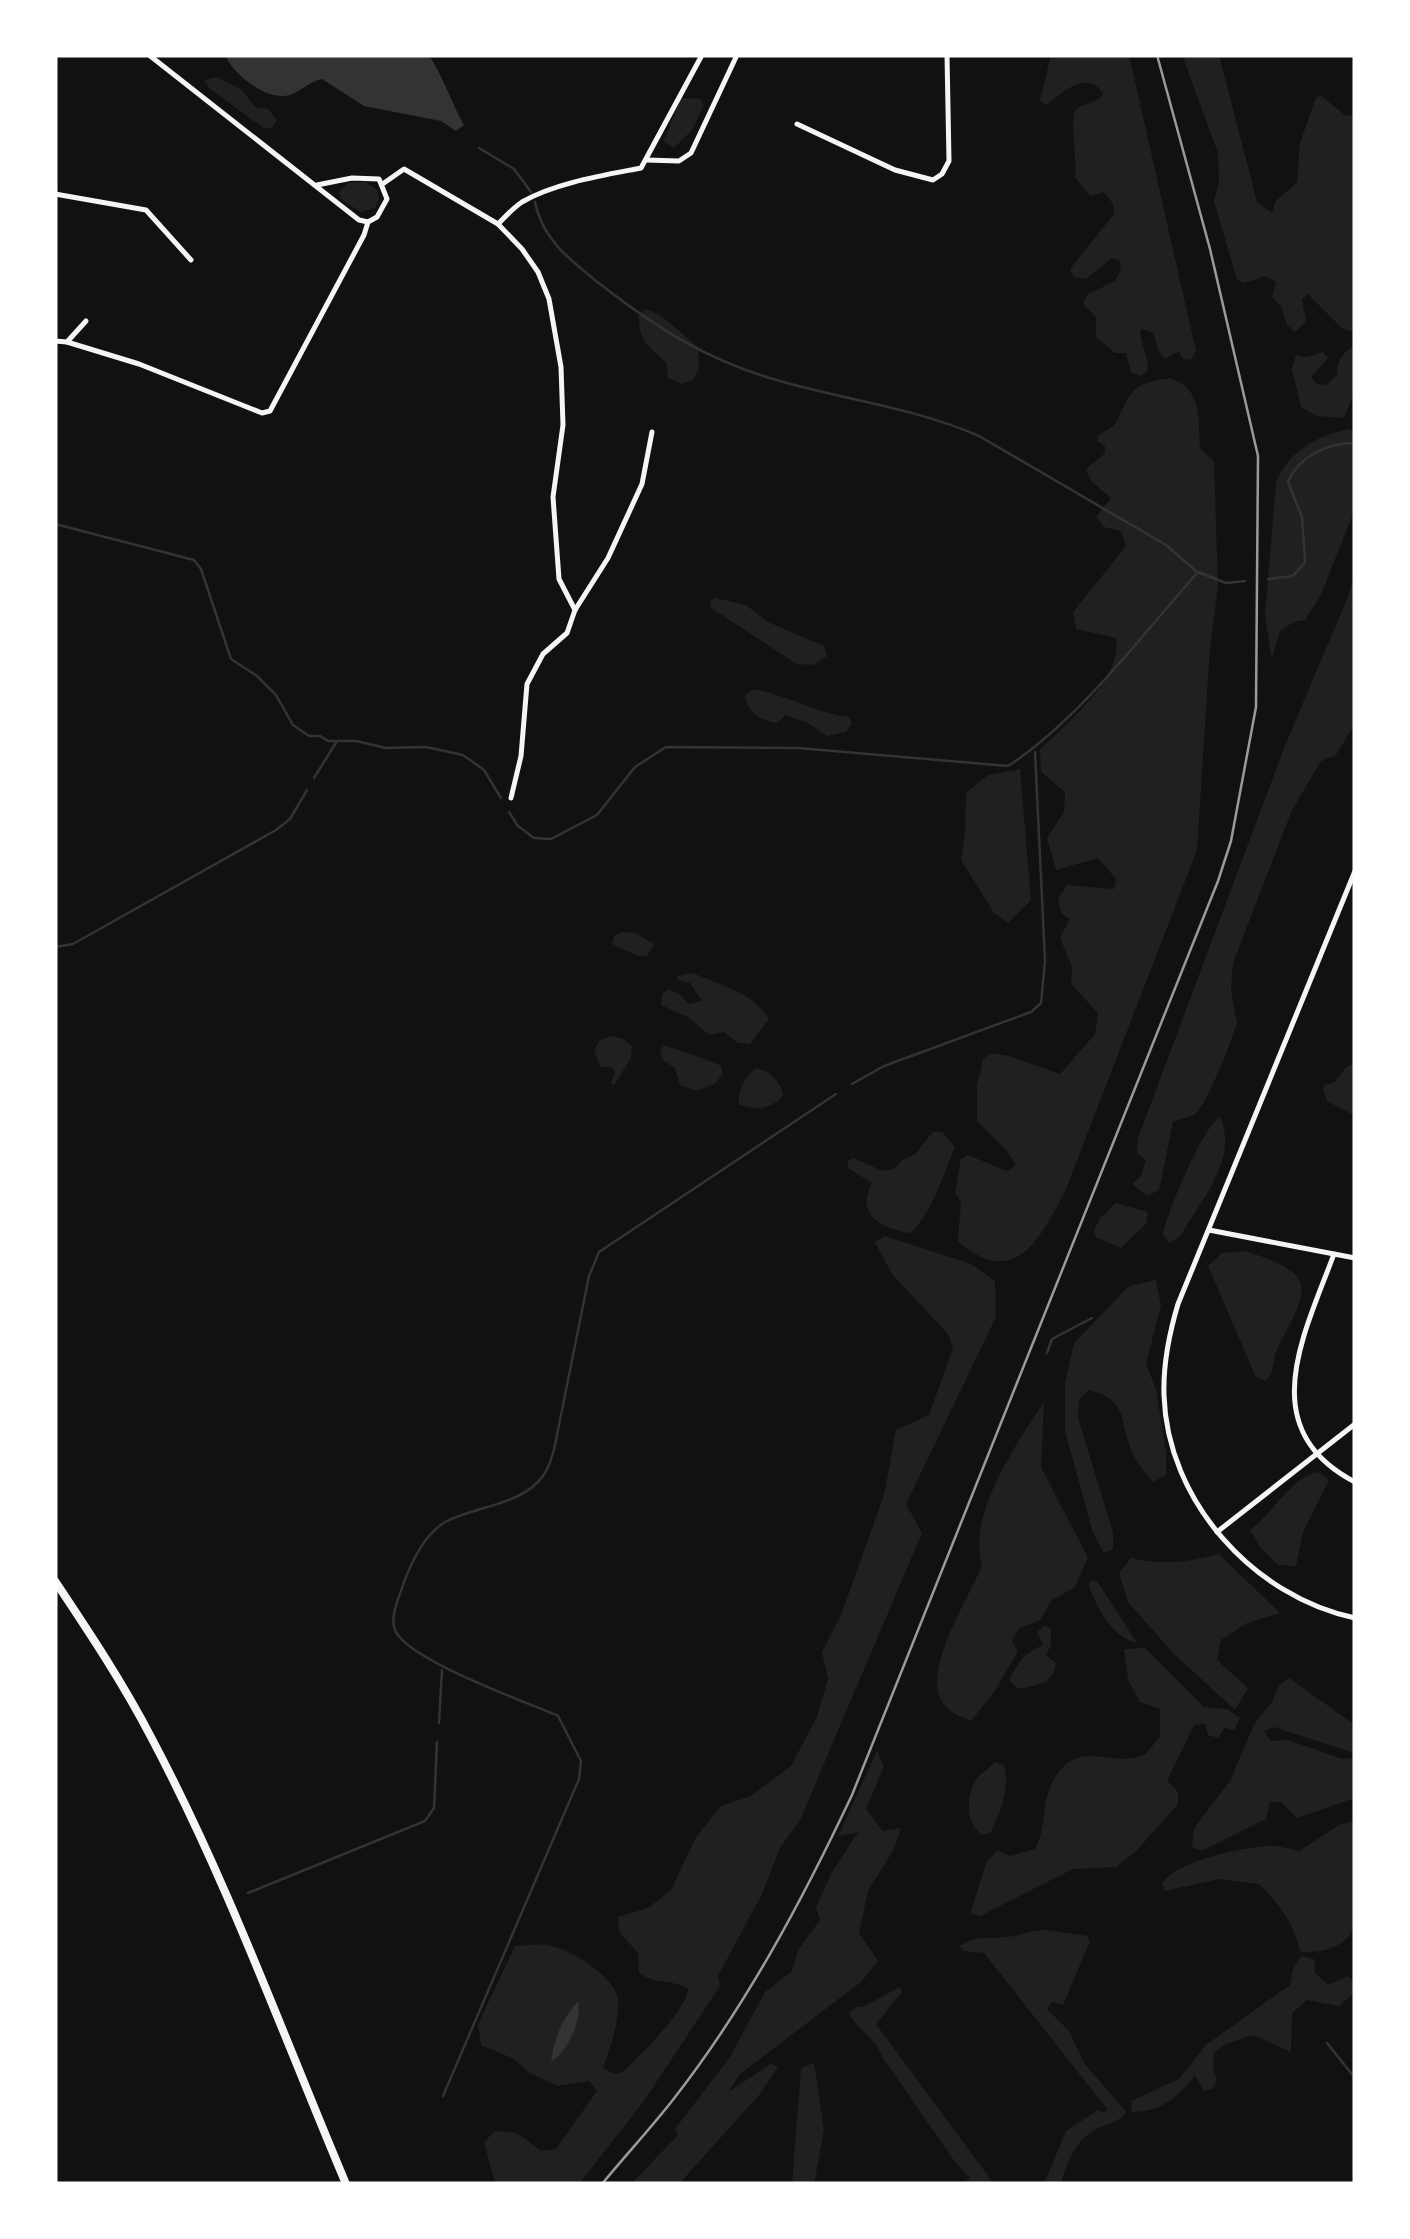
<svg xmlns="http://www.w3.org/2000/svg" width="1410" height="2239" font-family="'Roboto Serif',serif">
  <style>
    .green { fill: #202020; fill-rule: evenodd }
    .water { fill: #333 }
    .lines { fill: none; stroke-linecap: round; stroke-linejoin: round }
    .stream { stroke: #333; stroke-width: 2.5 }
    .minor { stroke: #f5f5f5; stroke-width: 5 }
    .trunk { stroke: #f5f5f5; stroke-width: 8 }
    .rail { stroke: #9a9a9a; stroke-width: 2.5 }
  </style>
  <rect width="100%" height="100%" fill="#111"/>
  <g class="green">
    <path d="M1051 55H1129L1196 351 1191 360 1183 359 1179 351 1165 359 1158 350 1154 333 1141 329C1138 341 1150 354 1147 372L1140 376 1131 372 1126 353H1115L1096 337V317L1083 304 1087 295 1115 281 1121 270 1119 260 1112 258 1086 279 1074 277 1070 269 1114 214 1113 204 1104 192 1090 196 1075 177C1077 162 1070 116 1075 111 1083 102 1095 105 1103 94 1088 69 1062 92 1047 105L1040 101Z"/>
    <path d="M1182 55H1219L1257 202 1272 213 1275 202 1297 182 1300 143 1315 100 1320 95 1346 116 1355 114V332L1343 329 1308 294 1302 299 1306 322 1295 332 1287 325 1281 306 1272 298 1276 282 1264 276 1245 283 1237 280 1214 201 1219 182 1218 153Z"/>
    <path d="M216 77 242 90 255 107 268 109 277 120 273 127 265 129 209 88 204 80Z"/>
    <path d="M681 98 701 99 704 105 692 130 674 148 664 141Z"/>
    <path d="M366 182 377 190 379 198 375 208 361 212 342 200 339 192 348 183Z"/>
    <path d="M646 309 660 315 698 347 699 368 693 380 682 384 668 378 666 363C648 344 639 345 639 315Z"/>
    <path d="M1355 345V390L1344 418 1316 416 1301 407 1292 369 1296 355 1307 357 1323 352 1328 358 1311 377 1317 384 1326 385 1337 375C1337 360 1342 353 1355 345Z"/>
    <path d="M1170 378C1203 389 1198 419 1200 448L1214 461 1218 586 1210 647 1197 850 1066 1189C1042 1237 1014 1292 958 1241L961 1202 955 1193 961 1159 968 1155 1007 1171 1016 1165 1007 1151 977 1121V1085L983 1059 991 1053 1009 1056 1060 1074 1095 1034 1098 1013 1071 984 1072 967 1060 938 1070 919 1061 913 1058 899 1067 885 1114 889 1116 879 1098 858 1056 870 1047 838 1064 812 1065 792 1041 772 1040 750C1067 722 1123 679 1116 638L1076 629 1073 612 1126 546 1121 531 1104 527 1096 517 1111 498 1092 482 1086 469 1105 453V446L1097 441 1099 435C1105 430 1114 427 1117 421 1134 387 1130 385 1170 378Z"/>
    <path d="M1349 429 1355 432V509L1320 597 1305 620 1294 622 1280 631 1272 659 1265 616 1276 481C1291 450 1316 436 1349 429Z"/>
    <path d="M1355 573V724L1336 755 1321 761 1292 810 1233 963 1231 990 1237 1023 1223 1062 1204 1103 1194 1115 1173 1122 1159 1190 1147 1196 1132 1184 1141 1176 1146 1160 1137 1153 1138 1138 1286 743 1347 599Z"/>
    <path d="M716 598 746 605 768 622 824 646 827 656 813 665 797 664 711 608 710 601Z"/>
    <path d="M753 689C786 694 815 713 849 717L852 723 846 732 827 736 808 723 785 715 777 723C761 721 748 713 745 696Z"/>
    <path d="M1020 769 1031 900 1008 923 994 913 961 860 965 835 966 793 988 775Z"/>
    <path d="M621 932 635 933 654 944 647 956H638L612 944 614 936Z"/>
    <path d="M693 973C721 986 752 991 769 1019L750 1044 738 1043 724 1032 709 1035 688 1017 661 1005 662 994 668 989 679 994 689 1004 702 1001 690 983 678 980 677 976Z"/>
    <path d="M611 1036 624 1039 632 1046 631 1058 614 1085 611 1083 615 1072 611 1067H601L594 1051 600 1040Z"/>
    <path d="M663 1046C670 1046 714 1062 721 1066L723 1073 716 1083 697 1091 680 1085 675 1068 663 1060 660 1053Z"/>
    <path d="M1355 1063V1116L1327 1101 1323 1088 1324 1085 1335 1082 1346 1067Z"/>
    <path d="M756 1068C770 1070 780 1081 783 1095 775 1108 753 1112 739 1104 737 1091 745 1075 756 1068Z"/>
    <path d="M1220 1117C1239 1158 1201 1201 1181 1235L1170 1243 1163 1235C1166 1215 1203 1126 1220 1117Z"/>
    <path d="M933 1132H942L955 1147C943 1176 933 1210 911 1233 883 1229 855 1216 872 1183L848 1168V1161L853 1158 883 1171 894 1169 901 1161 915 1154Z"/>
    <path d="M1116 1203 1148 1212 1146 1224 1121 1248 1096 1237 1094 1230 1101 1217Z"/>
    <path d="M885 1236 971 1264 995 1281 996 1317 906 1504 922 1533 800 1820 780 1848 762 1894 718 1976 720 1986 644 2101 579 2184H495L484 2142 495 2131 517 2133 541 2151 556 2149 597 2091 589 2081 557 2086 528 2072 514 2059 481 2045 478 2024 515 1946C525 1946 537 1943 546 1945 568 1947 615 1976 618 1999 620 2020 610 2049 603 2068L614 2074 623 2072C640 2055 687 2010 688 1989 670 1978 658 1986 639 1973L638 1953 619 1932 618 1917 648 1908 671 1890 696 1837 721 1806 751 1796 791 1766 817 1717 828 1679 822 1652 841 1615 884 1495 896 1430 929 1415 953 1348 948 1334 892 1274 875 1242Z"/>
    <path d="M1245 1251C1316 1273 1311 1286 1279 1345 1272 1357 1276 1371 1266 1381L1256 1377 1208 1266 1222 1253Z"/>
    <path d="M1156 1280 1161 1306 1146 1363 1156 1390 1166 1451V1475L1153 1482C1145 1473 1136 1462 1131 1449 1119 1419 1128 1400 1089 1390L1079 1399 1078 1418 1113 1532V1549L1104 1553 1093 1533 1065 1431V1383L1074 1343 1129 1286Z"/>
    <path d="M1044 1402 1041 1467 1088 1558 1075 1587 1052 1600 1040 1620 1018 1629 1012 1641 1018 1651 994 1692 971 1721C959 1716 946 1711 940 1698 926 1664 968 1599 982 1566 967 1514 1016 1444 1044 1402Z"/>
    <path d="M1318 1472 1329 1480 1303 1532 1296 1566 1278 1565 1260 1547 1250 1530C1270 1516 1294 1475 1318 1472Z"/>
    <path d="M1219 1554 1280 1613 1247 1623 1221 1640 1217 1660 1248 1688 1235 1710 1174 1654 1128 1602 1119 1573 1131 1558C1163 1566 1186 1562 1219 1554Z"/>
    <path d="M1091 1581H1097L1137 1643C1112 1637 1097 1609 1089 1586Z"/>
    <path d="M1045 1625 1051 1629V1645L1046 1655 1056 1663C1053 1685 1037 1685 1018 1689L1009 1680C1020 1660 1022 1655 1043 1645L1037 1632Z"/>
    <path d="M1145 1648 1204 1707 1227 1709 1240 1718 1234 1730 1224 1728 1218 1738 1208 1735 1205 1724 1194 1725 1167 1781 1178 1792V1804L1137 1850 1116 1867 1073 1869 980 1916 970 1914 987 1861 998 1850 1010 1856 1035 1849C1047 1828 1041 1802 1053 1781 1079 1734 1113 1771 1145 1754 1150 1750 1156 1741 1160 1736V1709L1140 1702 1128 1680 1124 1649Z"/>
    <path d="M1289 1678 1355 1725V1798L1297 1818 1281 1802H1270L1266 1819 1202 1851 1192 1847 1194 1828 1230 1781 1254 1724 1272 1702 1279 1685ZM1274 1727 1354 1753 1351 1758 1342 1759 1288 1740 1271 1741 1264 1731Z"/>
    <path d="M877 1751 884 1766 866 1809 883 1831 901 1828 894 1849 868 1891 859 1933 878 1961 861 1982 740 2074 728 2092 771 2064 778 2067 760 2094 679 2184H631L678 2135 675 2129 730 2057 765 1992 792 1971 798 1950 820 1920 816 1907 832 1872 858 1832 838 1836Z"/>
    <path d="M995 1762 1004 1765C1010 1789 1001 1810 991 1832L983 1835C965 1825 966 1797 976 1780 980 1774 990 1768 995 1762Z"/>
    <path d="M1355 1821C1355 1841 1360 1912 1354 1926 1347 1948 1320 1953 1300 1952 1295 1925 1279 1903 1259 1884L1219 1879 1165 1891 1162 1884C1175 1861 1241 1848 1267 1846 1277 1845 1289 1849 1299 1851L1341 1824Z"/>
    <path d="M1048 1930 1087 1936 1090 1941 1063 2005 1052 2002 1047 2009 1069 2031 1084 2063 1126 2112C1117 2125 1102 2124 1090 2133 1073 2145 1066 2165 1061 2184H1044L1066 2131 1098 2110 1104 2113 1107 2109 984 1953 963 1951 960 1946C976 1935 989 1939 1007 1937 1021 1935 1033 1930 1048 1930Z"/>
    <path d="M1301 1956 1314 1959 1315 1973 1328 1985 1348 1976 1355 1983 1353 1994 1339 2006 1307 2000 1292 2013 1291 2052 1253 2035 1226 2044 1214 2053 1213 2067 1217 2080 1212 2089 1204 2091 1195 2075C1179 2097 1161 2112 1132 2112L1131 2101 1179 2079 1206 2045 1290 1985 1294 1966Z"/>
    <path d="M900 1987 902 1992 876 2024 994 2184H960L970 2178 955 2162 881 2055C877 2038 856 2030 849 2013L856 2007H863Z"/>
    <path d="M814 2063 824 2130 814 2184H792L801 2068Z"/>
  </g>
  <g class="water">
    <path d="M225 55H429C444 78 451 102 464 125L456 131 441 121 364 106 322 79C309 82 304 89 292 94 270 104 233 75 225 55Z"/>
    <path d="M578 2001C583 2018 567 2053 551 2062 554 2039 562 2019 578 2001Z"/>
  </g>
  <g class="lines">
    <g class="stream">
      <path d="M479 148 514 169 531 192"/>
      <path d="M535 202C542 239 571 261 600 284 658 329 708 361 780 381 846 400 915 408 979 436L1166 545 1197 572"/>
      <path d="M55 524 194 560 201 569 231 659 257 676 276 695 293 725 309 736H320L328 741H356L386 748 426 747 463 755 484 770 501 798"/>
      <path d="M1268 579 1293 576 1305 562 1302 517 1288 482C1299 456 1327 443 1355 443"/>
      <path d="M314 778 337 741"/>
      <path d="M509 812 518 826 534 838 551 839 597 815 635 767 666 747 798 748 1008 766C1078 721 1142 635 1198 572L1226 583 1245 581"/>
      <path d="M55 947 73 944 276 830 290 819 307 790"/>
      <path d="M852 1084 884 1066 1031 1012 1041 1003 1045 961 1035 752"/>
      <path d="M1047 1353 1052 1339 1092 1318"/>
      <path d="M439 1723 442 1670"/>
      <path d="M248 1893 425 1821 434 1808 437 1742"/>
      <path d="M1327 2043 1355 2078"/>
      <path d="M443 2096 579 1779 581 1761 558 1716C527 1702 400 1658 394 1627 391 1612 400 1596 404 1582 412 1561 426 1532 447 1521 477 1506 522 1505 543 1476 555 1459 557 1431 562 1410 571 1366 580 1321 589 1276L599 1252 836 1094"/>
    </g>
    <g class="minor">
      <path d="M149 55 359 220 368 222"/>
      <path d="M797 124 895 170 933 180 942 174 949 161 947 55"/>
      <path d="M646 160 679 161 691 153 737 55"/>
      <path d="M384 183 404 169 498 224 522 249 538 272 549 299 561 367 563 425 553 497 559 579 575 610"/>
      <path d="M55 194 146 210 191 260"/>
      <path d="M498 224C505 217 513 208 522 202 554 183 605 175 641 168L702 55"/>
      <path d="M55 341 67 342 86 321"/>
      <path d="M67 342 139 364 262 413 270 411 364 235 368 222 377 217 387 199 379 179 352 178 317 185"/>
      <path d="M511 798 521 756 527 684 543 654 567 633 575 610 608 558 642 484 652 432"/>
      <path d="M1355 871 1178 1304C1169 1334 1163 1364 1164 1395 1167 1501 1254 1597 1355 1618"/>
      <path d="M1209 1230 1355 1258"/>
      <path d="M1334 1254C1304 1335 1253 1429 1355 1482"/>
      <path d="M1217 1532 1355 1424"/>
    </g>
    <path class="trunk" d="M55 1581C89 1632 123 1683 151 1737 227 1880 283 2035 346 2184"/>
    <path class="rail" d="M602 2184C625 2156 650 2129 672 2101 745 2008 802 1901 852 1795L1218 881 1231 841 1256 707 1258 456 1210 249 1157 55"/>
  </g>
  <rect width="1410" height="2239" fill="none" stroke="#ffffff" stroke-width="115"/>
</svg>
